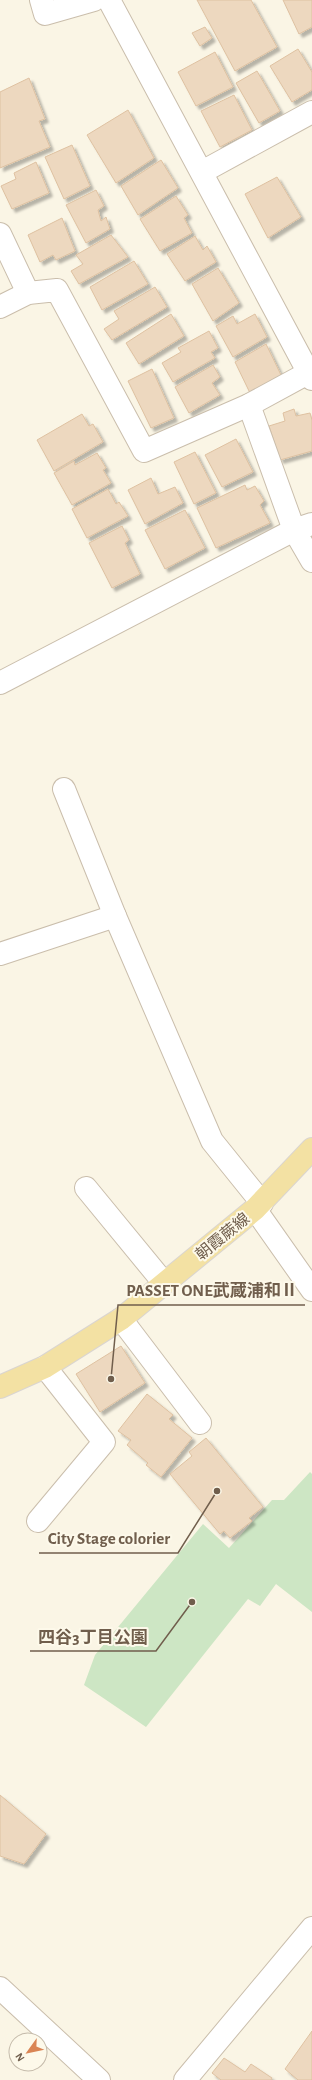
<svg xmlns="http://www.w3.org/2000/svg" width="312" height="2080" font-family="'Alegreya Sans','Noto Sans JP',sans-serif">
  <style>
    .green { fill: #cde6c4 }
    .building { fill: #edd8bf; stroke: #dec1a1; filter: url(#shadow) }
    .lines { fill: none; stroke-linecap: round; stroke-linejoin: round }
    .minor-casing { stroke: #cabeac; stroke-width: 24 }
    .major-casing { stroke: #dad5d0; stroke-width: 24 }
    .minor { stroke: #fff; stroke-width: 22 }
    .major { stroke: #f3e1a3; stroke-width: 22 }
    .labels { text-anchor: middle; stroke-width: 4; stroke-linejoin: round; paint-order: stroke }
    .street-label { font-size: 16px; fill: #705e4c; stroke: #fdf9ea }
    .leader { fill: none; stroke: #705e4c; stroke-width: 1.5 }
    .callout-dot { fill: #705e4c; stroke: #fdf9ea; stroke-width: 1.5 }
    .callout-label { font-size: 17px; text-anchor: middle; font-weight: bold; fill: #705e4c; stroke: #fdf9ea; stroke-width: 4; stroke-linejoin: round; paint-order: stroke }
  </style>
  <defs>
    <filter id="shadow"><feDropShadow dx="3.5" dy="3.5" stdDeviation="1" flood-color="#0004"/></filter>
  </defs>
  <rect width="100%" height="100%" fill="#faf5e5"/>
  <path class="green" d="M310 1472 312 1474V1612L276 1584 260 1606 248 1599 146 1727 84 1685 95 1655 203 1524 229 1548 272 1500H284Z"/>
  <g class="building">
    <path d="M197 0H251L277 47 235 71Z"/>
    <path d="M283 0H312V27L299 34Z"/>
    <path d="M205 27 212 38 200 46 192 33Z"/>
    <path d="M298 49 312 72V90L292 102 270 66Z"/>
    <path d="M215 52 233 87 196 106 178 72Z"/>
    <path d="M257 71 280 111 259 123 236 83Z"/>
    <path d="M29 78 45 119 39 121 50 147 0 168V92Z"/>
    <path d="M234 95 252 130 220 147 201 111Z"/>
    <path d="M128 110 154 158 116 183 87 135Z"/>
    <path d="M72 145 90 186 64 199 45 157Z"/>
    <path d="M161 160 178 188 138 215 121 186Z"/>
    <path d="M36 162 49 193 12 209 1 186 16 179 14 173Z"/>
    <path d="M277 177 301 217 268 238 245 194Z"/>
    <path d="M96 190 104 206 98 210 101 221 106 217 110 229 86 243 66 205Z"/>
    <path d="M176 196 188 215 184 218 192 233 160 251 140 219Z"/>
    <path d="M62 218 75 251 56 260 53 255 40 262 28 235Z"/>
    <path d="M111 235 128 257 79 284 71 271 83 264 76 255Z"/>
    <path d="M195 236 203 250 207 246 216 262 185 281 167 254Z"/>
    <path d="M134 261 148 284 102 310 90 287Z"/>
    <path d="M218 268 239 303 213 321 192 284Z"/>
    <path d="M155 287 167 307 112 340 104 329 119 319 114 311Z"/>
    <path d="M171 314 184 336 139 364 126 343Z"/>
    <path d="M255 314 267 337 233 357 216 326 233 316 237 324Z"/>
    <path d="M209 331 218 348 211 352 215 358 173 382 162 363 181 352 178 348Z"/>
    <path d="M266 344 281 375 250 393 235 362Z"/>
    <path d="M213 365 220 377 212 383 220 395 189 413 175 387Z"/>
    <path d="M152 369 174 418 151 428 128 381Z"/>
    <path d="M294 409 296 416 310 413 312 420V451L280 460 269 426 285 421 283 413Z"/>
    <path d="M82 414 89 426 93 424 103 442 54 471 37 440Z"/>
    <path d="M236 439 253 472 222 487 205 455Z"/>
    <path d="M195 452 216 493 194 504 174 462Z"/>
    <path d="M97 453 106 468 103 470 111 483 72 505 54 473 74 461 75 465Z"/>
    <path d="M151 478 158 494 175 487 183 503 145 524 128 490Z"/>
    <path d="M245 485 247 490 255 486 264 501 260 505 270 523 216 548 197 508Z"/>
    <path d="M108 489 116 504 119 502 128 516 87 538 72 509Z"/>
    <path d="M185 510 205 548 165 569 145 530Z"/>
    <path d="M122 526 129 540 125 543 140 574 112 588 89 543Z"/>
    <path d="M121 1346 145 1383 100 1412 76 1374Z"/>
    <path d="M147 1394 173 1415 169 1419 192 1438 161 1477 146 1465 148 1463 127 1445 131 1440 118 1431Z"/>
    <path d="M206 1438 263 1507 249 1518 252 1521 230 1538 224 1531 220 1534 170 1474 192 1456 189 1452Z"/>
    <path d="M0 1795 46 1834 24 1864 0 1856Z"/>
    <path d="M312 2031V2080H298L285 2069Z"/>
    <path d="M224 2058 245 2072 251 2064 272 2078 271 2080H221L212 2073Z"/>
  </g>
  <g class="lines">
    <g class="minor-casing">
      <g id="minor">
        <path d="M41 0 45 14 94 0"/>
        <path d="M109 0 312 379"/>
        <path d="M202 172 312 112"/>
        <path d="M0 234 28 293"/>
        <path d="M0 307 28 293 57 290 144 451 249 405 308 373"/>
        <path d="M249 405 294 530 312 561"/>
        <path d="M0 683 294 530 312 524"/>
        <path d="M64 789 115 916 212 1141 262 1203"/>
        <path d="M0 954 115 916"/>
        <path d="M86 1188 164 1283"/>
        <path d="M255 1209 312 1290"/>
        <path d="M121 1319 200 1423"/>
        <path d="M38 1521 104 1442 45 1367"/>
        <path d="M0 1988 99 2080"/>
        <path d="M185 2080 312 1928"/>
      </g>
    </g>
    <g class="major-casing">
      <path id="major" d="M0 1387 45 1367 121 1319 255 1209 312 1149"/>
    </g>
    <use href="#minor" class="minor"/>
    <use href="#major" class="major"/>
  </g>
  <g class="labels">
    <g class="street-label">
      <text transform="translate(222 1236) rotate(-39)" y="6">朝霞蕨線</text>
    </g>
  </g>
  <path class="leader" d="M111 1379L118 1305H305M217 1491L178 1553H39M192 1602L156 1651H30"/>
  <g class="callout-dot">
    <circle cx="111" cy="1379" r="4"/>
    <circle cx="217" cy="1491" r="4"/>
    <circle cx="192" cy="1602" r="4"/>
  </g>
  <g class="callout-label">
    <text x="212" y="1296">PASSET ONE武蔵浦和Ⅱ</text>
    <text x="109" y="1544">City Stage colorier</text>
    <text x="93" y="1643">四谷3丁目公園</text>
  </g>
  <g transform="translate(28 2052) rotate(237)"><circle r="19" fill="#fdf9ea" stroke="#c5bbab"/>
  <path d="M0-3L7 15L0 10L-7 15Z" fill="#da8554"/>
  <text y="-6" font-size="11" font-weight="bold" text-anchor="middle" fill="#705e4c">N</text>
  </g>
</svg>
